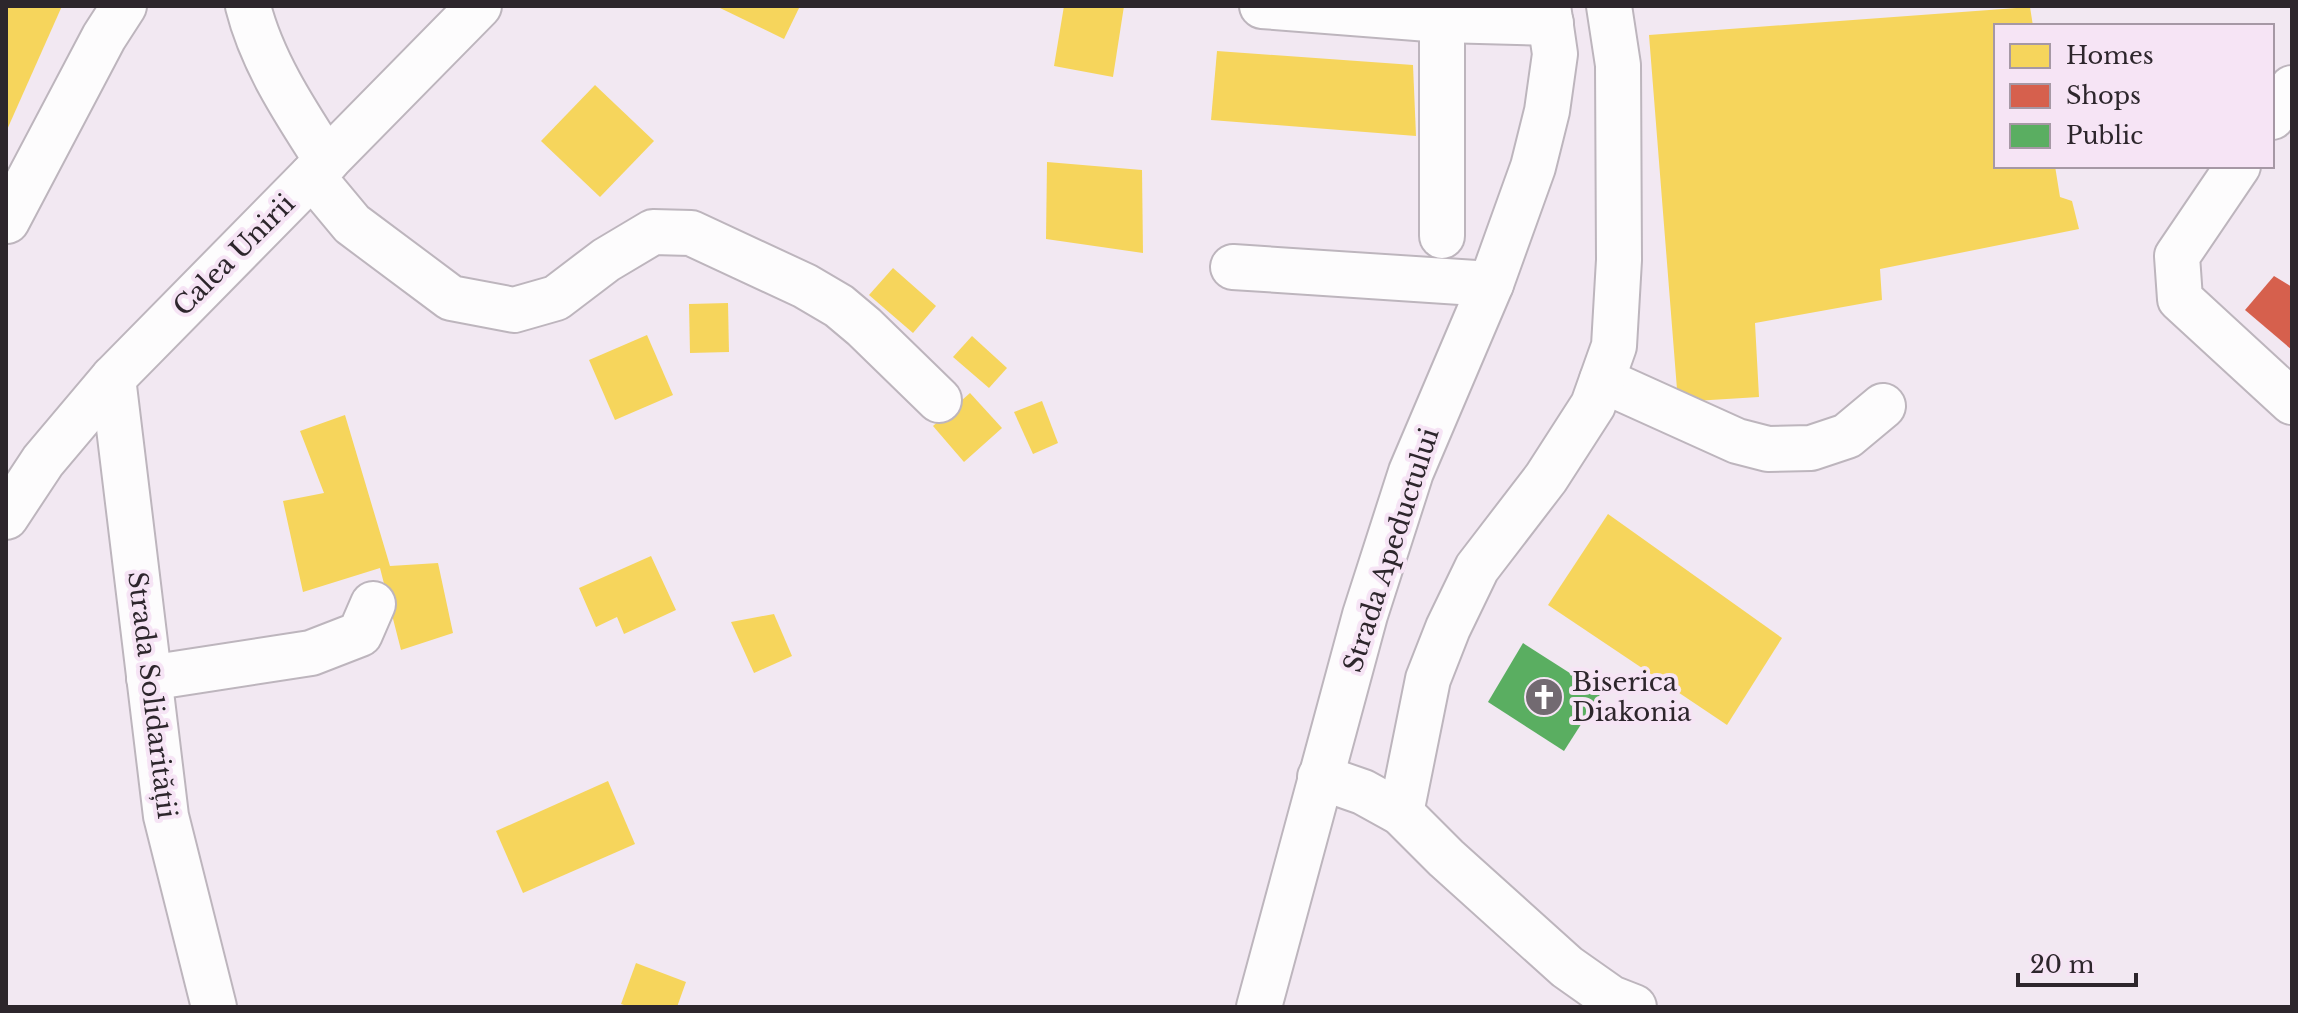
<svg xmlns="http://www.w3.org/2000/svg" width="2298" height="1013" font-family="'Libre Baskerville',serif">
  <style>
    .homes { fill: #f6d55c }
    .shops { fill: #d6604d }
    .public { fill: #5aae61 }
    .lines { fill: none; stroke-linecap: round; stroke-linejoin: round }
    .minor-casing { stroke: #bdb5bd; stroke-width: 48 }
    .major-casing { stroke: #bdb5bd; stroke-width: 48 }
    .minor { stroke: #fdfcfd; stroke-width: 44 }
    .major { stroke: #fdfcfd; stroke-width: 44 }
    .labels { text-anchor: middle; stroke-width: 8; stroke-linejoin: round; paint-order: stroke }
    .street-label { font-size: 26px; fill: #2d262c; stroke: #f6e4f5 }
    .poi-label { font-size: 26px; fill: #2d262c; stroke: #f6e4f5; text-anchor: start }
  </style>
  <rect width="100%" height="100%" fill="#f2e8f2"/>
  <g class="homes">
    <path d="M6 6H62L6 132Z"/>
    <path d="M721 6H800L784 39 720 8Z"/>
    <path d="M1064 6H1124L1113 77 1054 66Z"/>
    <path d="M2030 7 2033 26H1996V166H2055L2060 197 2072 201 2079 229 1880 269 1882 300 1755 323 1759 397 1678 402 1649 35Z"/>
    <path d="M1217 51 1413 65 1416 136 1211 120Z"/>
    <path d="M595 85 654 141 600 197 541 141Z"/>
    <path d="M1047 162 1142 170 1143 253 1046 239Z"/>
    <path d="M893 268 936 306 913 333 869 295Z"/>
    <path d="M728 303 729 352 690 353 689 304Z"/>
    <path d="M647 335 673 395 615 420 589 360Z"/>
    <path d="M972 336 1007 368 989 388 953 357Z"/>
    <path d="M970 393 1002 428 964 462 933 426Z"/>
    <path d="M1042 401 1058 443 1033 454 1014 412Z"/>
    <path d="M345 415 390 566 438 563 453 633 401 650 380 568 303 592 283 501 324 493 300 431Z"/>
    <path d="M1608 514 1782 638 1727 725 1548 605Z"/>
    <path d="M651 556 676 610 624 634 617 617 596 627 579 588Z"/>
    <path d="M774 614 792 656 754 673 731 622Z"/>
    <path d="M608 781 635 844 523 893 496 831Z"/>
    <path d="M636 963 686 982 677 1007H630L621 1004Z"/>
  </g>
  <path class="shops" d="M2274 276 2292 287V350L2245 310Z"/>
  <path class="public" d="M1523 643 1601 693 1564 751 1488 702Z"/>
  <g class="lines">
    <g class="minor-casing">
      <g id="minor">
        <path d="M248 6C262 62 296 113 327 161"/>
        <path d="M1262 6 1442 20 1551 23"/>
        <path d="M1442 6V236"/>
        <path d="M2272 117 2292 88"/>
        <path d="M2238 166 2177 256 2180 299 2292 402"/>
        <path d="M312 176 352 224 451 298 514 310 556 298 606 260 653 232 691 233 805 286 839 306 864 327 939 400"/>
        <path d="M7 221 104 37 124 6"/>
        <path d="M1233 267 1491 284"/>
        <path d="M113 378 166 816 214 1007"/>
        <path d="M1602 380 1737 441 1768 449 1811 448 1847 436 1883 406"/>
        <path d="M149 678 311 653 360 634 373 604"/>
        <path d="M1320 777 1363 792 1401 813 1446 858 1567 967 1611 998 1634 1007"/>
        <path d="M1401 813 1428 679 1448 628 1477 568 1546 478 1593 405 1614 346 1619 260 1618 65 1609 6"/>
        <path d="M1259 1007 1365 615 1411 472 1491 284 1533 167 1547 111 1555 54 1548 6"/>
      </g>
    </g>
    <g class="major-casing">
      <path id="major" d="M6 517 43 461 113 378 479 6"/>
    </g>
    <use href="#minor" class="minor"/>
    <use href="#major" class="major"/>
  </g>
  <defs>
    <g id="church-disc" transform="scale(2)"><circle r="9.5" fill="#726a71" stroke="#f6e4f5"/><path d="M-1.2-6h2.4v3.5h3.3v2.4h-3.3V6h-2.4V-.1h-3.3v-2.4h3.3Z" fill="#fff"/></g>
  </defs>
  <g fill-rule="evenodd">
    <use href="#church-disc" x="1544" y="697"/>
  </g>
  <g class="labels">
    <g class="street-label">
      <text transform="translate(234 255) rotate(-45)" y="9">Calea Unirii</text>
      <text transform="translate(1391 550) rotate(-72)" y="9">Strada Apeductului</text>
      <text transform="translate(152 695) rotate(83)" y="9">Strada Solidarității</text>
    </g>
    <g class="poi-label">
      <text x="1572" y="691">Biserica<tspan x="1572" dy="30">Diakonia</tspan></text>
    </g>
  </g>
  <rect width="2298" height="1013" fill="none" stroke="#2d262c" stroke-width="16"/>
  <rect x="1994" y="24" width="280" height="144" fill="#f6e4f5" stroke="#a698a5" stroke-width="2"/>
  <rect x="2010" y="44" width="40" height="24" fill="#f6d55c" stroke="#a698a5" stroke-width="2"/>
  <text x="2066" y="64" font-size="24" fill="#2d262c">Homes</text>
  <rect x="2010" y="84" width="40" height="24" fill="#d6604d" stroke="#a698a5" stroke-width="2"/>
  <text x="2066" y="104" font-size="24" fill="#2d262c">Shops</text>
  <rect x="2010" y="124" width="40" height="24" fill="#5aae61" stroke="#a698a5" stroke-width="2"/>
  <text x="2066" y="144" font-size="24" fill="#2d262c">Public</text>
  <path d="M2018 973v12h118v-12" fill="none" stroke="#2d262c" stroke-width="4"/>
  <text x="2030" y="973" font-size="24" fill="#2d262c" stroke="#f6e4f5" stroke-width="6" paint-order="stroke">20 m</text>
</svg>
